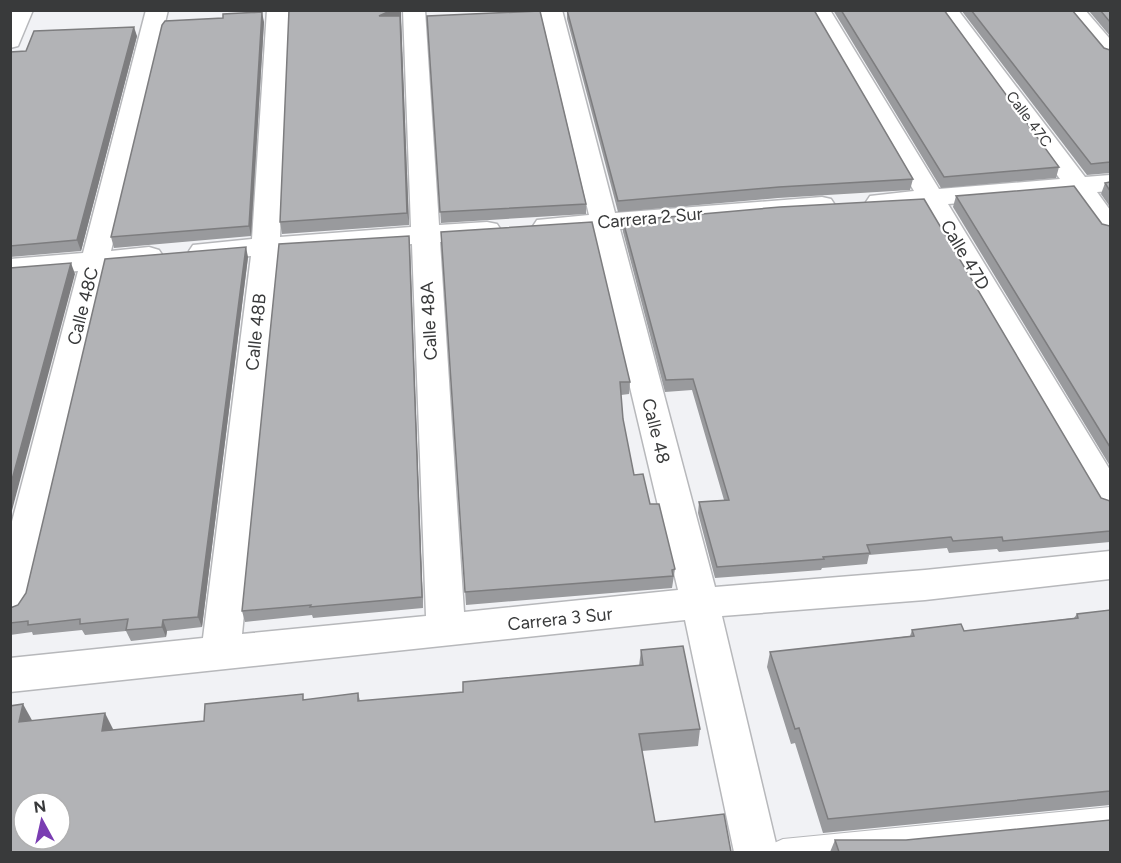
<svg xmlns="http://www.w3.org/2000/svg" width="1121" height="863" font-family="Figtree,sans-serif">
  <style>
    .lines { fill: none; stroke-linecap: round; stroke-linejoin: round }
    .service-casing { stroke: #b7b8bb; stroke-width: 2 }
    .minor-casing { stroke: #b7b8bb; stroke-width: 3 }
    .service { fill: #fff; fill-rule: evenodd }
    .minor { fill: #fff; fill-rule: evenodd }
    .wall { fill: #999a9d }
    .shaded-wall { fill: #7d7d7f }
    .building { fill: #b2b3b6; stroke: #7d7d7f; stroke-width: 1.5; fill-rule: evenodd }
    .labels { text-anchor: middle; stroke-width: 4.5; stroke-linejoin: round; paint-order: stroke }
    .far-street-label { font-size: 15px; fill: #393a3b; stroke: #fff }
    .street-label { font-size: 18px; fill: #393a3b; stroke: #fff }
  </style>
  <rect width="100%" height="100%" fill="#f1f2f5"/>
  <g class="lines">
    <g class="service-casing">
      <path id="service" d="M1110 807V831L900 852H770L774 843 783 839Z"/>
    </g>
    <g class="minor-casing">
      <g id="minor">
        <path d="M11 10H33L18 46 10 48Z"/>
        <path d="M146 10H168L111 251 149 247 159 250 163 256 159 262 107 268 29 603 23 614 10 618V529L78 271 10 277V259L83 253Z"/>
        <path d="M267 10H289L280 237 411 227 403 10H425L439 225 487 222 497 224 501 230 497 236 440 242 464 612 678 590 593 231 547 234 537 232 533 226 537 220 589 215 540 10H562L615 213 822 197 831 199 835 205 831 211 822 213 620 229 715 587 925 570 1110 551V579L925 600 722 616 778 852H734L685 620 10 692V658L203 638 251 256 203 259 193 257 189 251 193 245 252 239ZM412 244 426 616 242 634 279 254Z"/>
        <path d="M809 10H830L939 189 1060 179 937 10H958L1085 177 1110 175V191L1097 192 1110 210V236L1100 234 1071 194 948 204 1110 470V512L1098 508 922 206 879 210 870 208 866 202 870 196 914 191Z"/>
        <path d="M1063 10H1085L1110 39V59L1102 57Z"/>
      </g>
    </g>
    <use href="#service" class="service"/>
    <use href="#minor" class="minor"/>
  </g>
  <g class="wall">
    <path d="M289 10 401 18 409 225 282 234 280 222Z"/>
    <path d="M567 10 913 179 910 190 778 198 618 212 567 19Z"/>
    <path d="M833 10H944L1059 167 1056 178 941 188Z"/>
    <path d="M961 10H1072L1104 48 1110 50V173L1087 175Z"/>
    <path d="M1089 10H1110V36L1089 11Z"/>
    <path d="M427 16 586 204V214L441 223Z"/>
    <path d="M264 22 251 236 114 248 111 237Z"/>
    <path d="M137 36 81 251 10 257V52L26 51Z"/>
    <path d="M1110 182V207L1101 194 1105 183Z"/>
    <path d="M956 196 1110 226V466L953 207Z"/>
    <path d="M623 221 1101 498 1110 501V542L999 552 997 549 949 553 947 548 869 555 867 564 822 568 821 570 715 578 698 513 699 502 724 500 692 390 665 392 623 232Z"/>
    <path d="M441 232 630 382 629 394 621 395 623 419 634 475 650 504 675 569 672 588 466 605Z"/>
    <path d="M409 236 423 608 313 618 312 615 245 622 242 611Z"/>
    <path d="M248 257 202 627 167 631 166 637 131 641 126 631 85 635 82 630 33 635 32 632 10 635V608L18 605Z"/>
    <path d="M1110 610V805L823 833 795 743 791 744 767 667 770 652 910 636 912 630 964 631 1074 618 1077 614Z"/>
    <path d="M641 650 700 729 698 746 642 751 655 822 32 720 114 730 204 721 305 700 358 693 360 701 463 692 639 666Z"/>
    <path d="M835 840H906L1110 852H830Z"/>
  </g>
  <g class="shaded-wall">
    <path d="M392 10H401V18L409 225 379 16Z"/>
    <path d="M262 12 264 22 251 236 249 226Z"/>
    <path d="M134 27 137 36 81 251 77 240Z"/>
    <path d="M409 236 410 246 423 608 422 597Z"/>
    <path d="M246 247 248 257 202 627 198 617Z"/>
    <path d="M71 263 75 274 10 518V487Z"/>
    <path d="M163 620 167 631 166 637 162 627Z"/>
    <path d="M23 704 33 722H19Z"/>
    <path d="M105 713 114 731H102Z"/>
  </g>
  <g class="building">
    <path d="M289 10H392L379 16H400L407 213 280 222Z"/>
    <path d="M567 10H814L913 179 779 187 618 201Z"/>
    <path d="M841 10H944L1059 167 944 177Z"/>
    <path d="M971 10H1072L1104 48 1110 50V162L1091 164Z"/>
    <path d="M1100 10H1110V22Z"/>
    <path d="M540 11 586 204 440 212 427 16Z"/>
    <path d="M262 12 249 226 111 237 162 25 165 21 223 18V14Z"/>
    <path d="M134 27 77 240 10 246V52L26 51 34 31Z"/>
    <path d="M1110 182V191L1105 183Z"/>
    <path d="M1074 186 1102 224 1110 226V447L956 196Z"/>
    <path d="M924 199 1101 498 1110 501V531L1003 541 1002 537 953 541 951 537 867 545 870 553 823 557 824 559 717 567 699 502 729 500 693 379 666 380 623 221 780 207Z"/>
    <path d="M592 222 630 382H620L623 419 634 475 643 474 650 504H659L675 569 672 570 673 576 465 592 441 232Z"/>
    <path d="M409 236 422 597 310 607 311 605 242 611 279 244Z"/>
    <path d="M246 247 198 617 163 620 162 627 126 630 128 619 80 624V619L28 625V621L10 623V608L18 605 26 593 105 259Z"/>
    <path d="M71 263 10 487V268Z"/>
    <path d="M1110 610V791L828 819 799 728 795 729 770 652 914 636 912 630 961 624 964 631 1078 618 1077 614Z"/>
    <path d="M683 646 700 729 639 734 655 822 724 814 731 852H10V706L23 704 19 722 105 713 102 731 204 721 205 704 303 694V700L358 693V701L463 692V682L643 665 641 650ZM24 803H60V839H24Z"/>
    <path d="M1110 820V852H839L835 840H906Z"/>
  </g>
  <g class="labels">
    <g class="far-street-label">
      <text transform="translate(1029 119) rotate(53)" y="5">Calle 47C</text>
    </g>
    <g class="street-label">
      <text transform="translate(650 218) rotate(-5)" y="6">Carrera 2 Sur</text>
      <text transform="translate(965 255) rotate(59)" y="6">Calle 47D</text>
      <text transform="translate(83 306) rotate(-76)" y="6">Calle 48C</text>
      <text transform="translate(429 321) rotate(-93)" y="6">Calle 48A</text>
      <text transform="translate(256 332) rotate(-84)" y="6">Calle 48B</text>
      <text transform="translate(656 431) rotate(76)" y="6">Calle 48</text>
      <text transform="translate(560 619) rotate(-6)" y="6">Carrera 3 Sur</text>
    </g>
  </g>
  <rect width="1121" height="863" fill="none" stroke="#393a3b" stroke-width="24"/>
  <g transform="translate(42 821) rotate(352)"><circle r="28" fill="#ffffff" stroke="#b0b0b1" stroke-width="1.5"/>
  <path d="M0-4.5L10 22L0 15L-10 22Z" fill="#7a3db2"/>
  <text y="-9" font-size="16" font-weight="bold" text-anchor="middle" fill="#393a3b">N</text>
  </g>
</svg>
